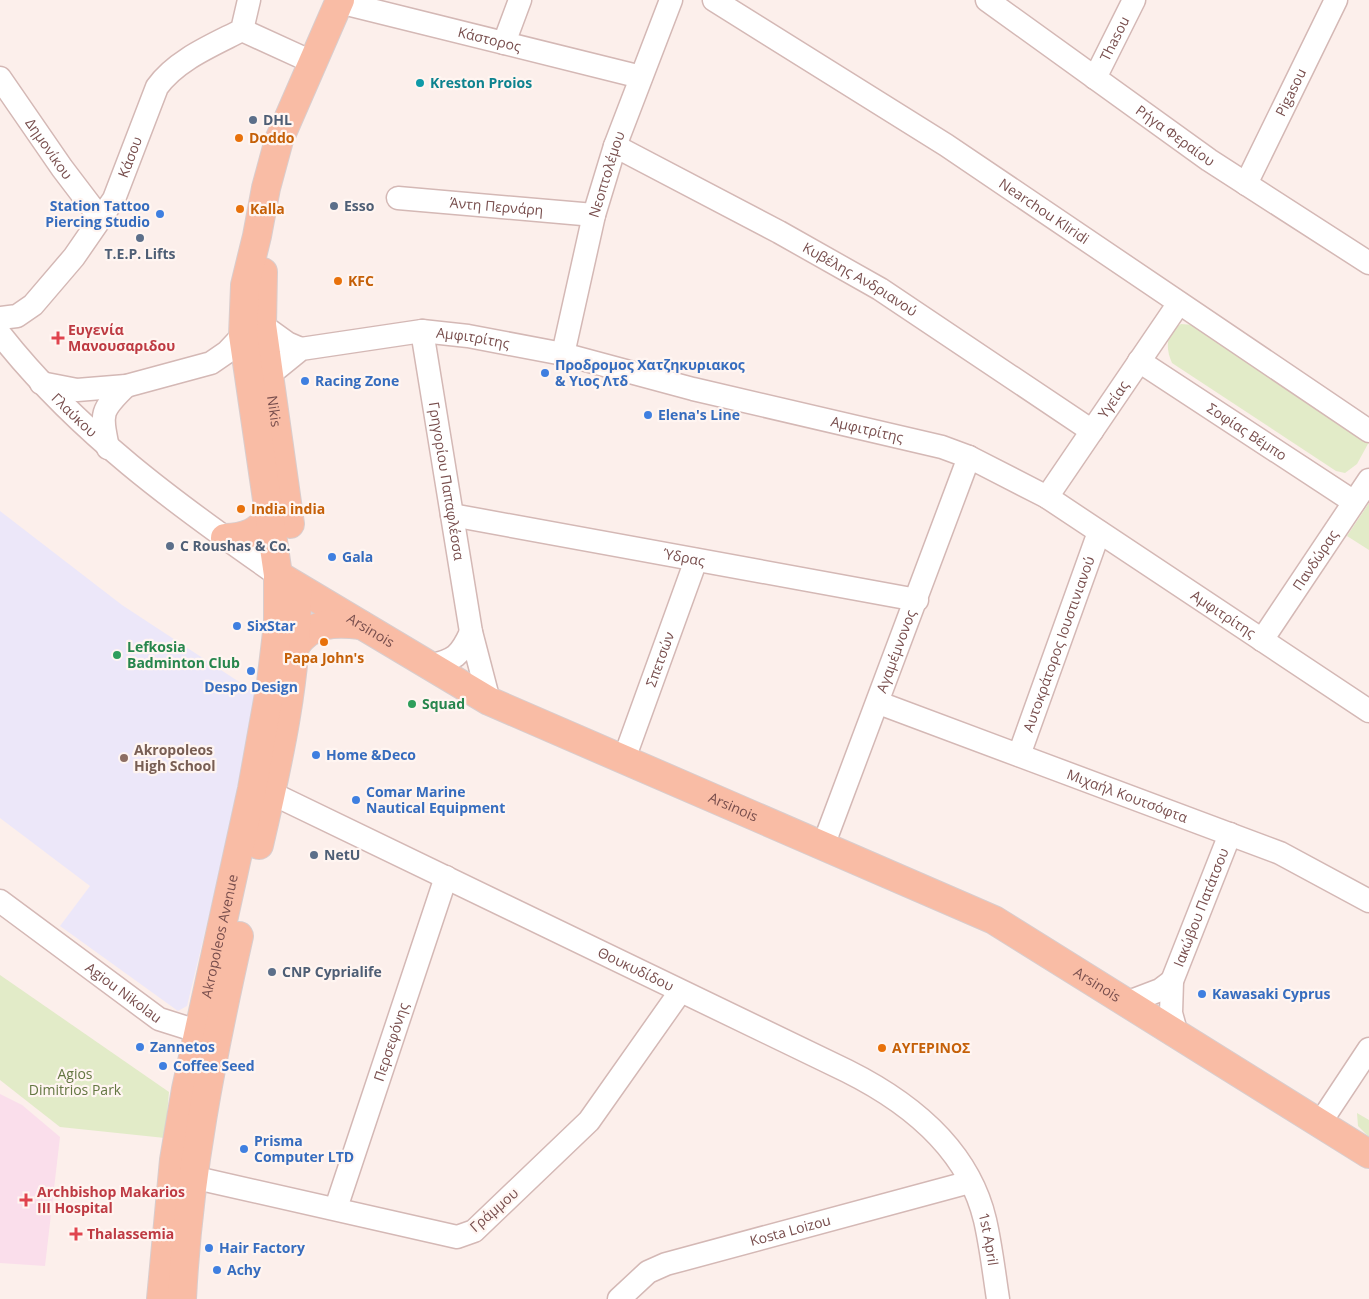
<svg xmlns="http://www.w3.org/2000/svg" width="1369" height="1299" font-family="'Open Sans',sans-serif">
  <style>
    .education { fill: #ece7f9 }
    .medical { fill: #fadeeb }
    .green { fill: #e2ebc8 }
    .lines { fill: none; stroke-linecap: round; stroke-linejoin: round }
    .minor-casing { stroke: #d4b8b5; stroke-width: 25 }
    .major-casing { stroke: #d9cdcd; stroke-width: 30 }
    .minor { stroke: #fff; stroke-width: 22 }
    .major { stroke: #f9bca5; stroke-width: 28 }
    .culture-dot { fill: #0f9aa8; stroke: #fff5f1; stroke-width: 2 }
    .service-dot { fill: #5c6f8a; stroke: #fff5f1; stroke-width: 2 }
    .food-dot { fill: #e8710a; stroke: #fff5f1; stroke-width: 2 }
    .shop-dot { fill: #3f7fe0; stroke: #fff5f1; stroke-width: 2 }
    .health-dot { fill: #e0444e; stroke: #fff5f1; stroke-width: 2 }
    .leisure-dot { fill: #2e9e5b; stroke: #fff5f1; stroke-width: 2 }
    .education-dot { fill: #8d6e63; stroke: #fff5f1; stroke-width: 2 }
    .labels { text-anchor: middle; stroke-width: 4.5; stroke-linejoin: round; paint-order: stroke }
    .street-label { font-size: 14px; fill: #784e4d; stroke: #fff5f1 }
    .culture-label { font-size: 14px; font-weight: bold; fill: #0d838f; stroke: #fff5f1; text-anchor: start }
    .service-label { font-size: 14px; font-weight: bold; fill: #4e5e75; stroke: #fff5f1; text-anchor: start }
    .food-label { font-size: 14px; font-weight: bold; fill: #c56008; stroke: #fff5f1; text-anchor: start }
    .shop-label { font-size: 14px; font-weight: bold; fill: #366cbe; stroke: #fff5f1; text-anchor: start }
    .health-label { font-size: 14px; font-weight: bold; fill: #be3a42; stroke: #fff5f1; text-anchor: start }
    .leisure-label { font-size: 14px; font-weight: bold; fill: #27864d; stroke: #fff5f1; text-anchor: start }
    .education-label { font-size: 14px; font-weight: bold; fill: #785e54; stroke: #fff5f1; text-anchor: start }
    .park-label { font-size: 14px; fill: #647742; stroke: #fff5f1 }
  </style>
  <rect width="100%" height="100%" fill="#fcefeb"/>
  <path class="education" d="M0 511 122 605 262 697 187 1006 178 1011 60 926 90 886 0 818Z"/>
  <path class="medical" d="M0 1094 22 1105 60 1137 45 1266 0 1263Z"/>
  <g class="green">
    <path d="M1181 324 1194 325 1369 442 1357 464 1345 473 1336 471 1172 363C1165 347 1166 333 1181 324Z"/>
    <path d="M1369 503V550L1347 536Z"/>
    <path d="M0 975 169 1092 165 1138 60 1127 0 1080Z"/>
    <path d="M1357 1113 1369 1120V1137L1358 1126Z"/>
  </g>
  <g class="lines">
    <g class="minor-casing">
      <g id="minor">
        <path id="s1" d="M714 0 946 145 1369 431"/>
        <path id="s2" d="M987 0 1209 160 1369 263"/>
        <path id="s3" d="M339 2 641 77"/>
        <path d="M242 30 312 62"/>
        <path d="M504 43 520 0"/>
        <path id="s4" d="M0 78 62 168 100 218"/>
        <path id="s5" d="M1095 78 1134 0"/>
        <path id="s6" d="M615 146 779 232 880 289 1092 431"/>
        <path id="s7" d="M1246 184 1336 0"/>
        <path id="s8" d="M398 198 594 215"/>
        <path id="s9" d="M0 318 17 316 33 305 74 257 114 199 157 87C176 60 213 45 242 30L249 0"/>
        <path d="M262 325 287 343 301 349"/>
        <path id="s10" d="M422 331 471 632 489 701"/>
        <path id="s11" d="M0 334C77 432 176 504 278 575"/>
        <path id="s12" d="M563 354 594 215 615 146 671 0"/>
        <path id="s13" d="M1139 361 1354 502"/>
        <path id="s14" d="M269 375 301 349 422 331 468 336 563 354 693 389 942 447 969 457 1047 497 1369 711"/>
        <path d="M41 383 77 390 126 386 211 363 227 352 243 335"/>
        <path d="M108 448C101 413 100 411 126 386"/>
        <path id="s15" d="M1047 497 1179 303"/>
        <path id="s16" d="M452 515 917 600"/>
        <path id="s17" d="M1262 640 1369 480"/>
        <path d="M429 666C455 660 460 656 471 632"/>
        <path id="s18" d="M879 703 1280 853 1369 901"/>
        <path id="s19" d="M1019 755 1099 532"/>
        <path id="s20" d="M624 759 696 560"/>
        <path id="s21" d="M271 793 847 1071C909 1102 968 1148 985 1220 991 1246 994 1273 998 1299"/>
        <path id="s22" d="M823 846 969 457"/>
        <path id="s23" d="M0 901 159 1019 197 1031"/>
        <path d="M1126 1003 1160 990 1172 981"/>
        <path id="s24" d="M1177 1035 1171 1013 1172 981 1230 834"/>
        <path d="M1320 1123 1369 1049"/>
        <path d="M192 1177 457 1237 474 1231 589 1121 680 992"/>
        <path id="s25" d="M336 1208 446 877"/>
        <path id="s26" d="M619 1299 648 1272 666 1264 970 1182"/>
      </g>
    </g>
    <g class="major-casing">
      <g id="major">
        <path id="s27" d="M263 272 262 325 290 524"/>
        <path d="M225 538C246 537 257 533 270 516"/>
        <path id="s28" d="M278 575 489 701 994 920 1369 1154"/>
        <path d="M296 645C312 622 335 622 361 625"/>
        <path d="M259 845C279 760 298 675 297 587"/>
        <path id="s29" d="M161 1299 174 1160 186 1089 252 789 271 683 278 624V575L243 335 245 285 257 236 266 188 279 140 340 0"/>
        <path d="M182 1299C188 1176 212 1056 239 936"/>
      </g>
    </g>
    <use href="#minor" class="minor"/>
    <use href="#major" class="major"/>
  </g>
  <circle class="culture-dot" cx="420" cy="83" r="5"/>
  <g class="service-dot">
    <circle cx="253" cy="120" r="5"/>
    <circle cx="334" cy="206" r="5"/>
    <circle cx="140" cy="238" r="5"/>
    <circle cx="170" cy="546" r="5"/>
    <circle cx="314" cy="855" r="5"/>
    <circle cx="272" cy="972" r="5"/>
  </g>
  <g class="food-dot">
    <circle cx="239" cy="138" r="5"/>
    <circle cx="240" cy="209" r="5"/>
    <circle cx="338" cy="281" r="5"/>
    <circle cx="241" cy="509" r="5"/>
    <circle cx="324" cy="642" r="5"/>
    <circle cx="882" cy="1048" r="5"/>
  </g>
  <g class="shop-dot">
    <circle cx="160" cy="214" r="5"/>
    <circle cx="545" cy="373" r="5"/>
    <circle cx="305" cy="381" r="5"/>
    <circle cx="648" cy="415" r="5"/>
    <circle cx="332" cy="557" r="5"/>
    <circle cx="237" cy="626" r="5"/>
    <circle cx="251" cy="671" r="5"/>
    <circle cx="316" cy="755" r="5"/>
    <circle cx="356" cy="800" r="5"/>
    <circle cx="1202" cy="994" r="5"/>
    <circle cx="140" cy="1047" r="5"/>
    <circle cx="163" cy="1066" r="5"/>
    <circle cx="244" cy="1149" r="5"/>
    <circle cx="209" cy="1248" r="5"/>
    <circle cx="217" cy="1270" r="5"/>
  </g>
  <g class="health-dot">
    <path d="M55.5 330.5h5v5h5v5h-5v5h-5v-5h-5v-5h5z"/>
    <path d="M23.5 1192.5h5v5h5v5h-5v5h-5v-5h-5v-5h5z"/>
    <path d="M73.5 1226.5h5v5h5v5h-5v5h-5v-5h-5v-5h5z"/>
  </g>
  <g class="leisure-dot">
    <circle cx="117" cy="655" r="5"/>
    <circle cx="412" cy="704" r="5"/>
  </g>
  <circle class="education-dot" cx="124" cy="758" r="5"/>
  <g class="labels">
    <g class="street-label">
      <text dy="5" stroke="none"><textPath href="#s3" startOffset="155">Κάστορος</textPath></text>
      <text dy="5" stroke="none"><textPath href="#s5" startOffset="44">Thasou</textPath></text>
      <text dy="5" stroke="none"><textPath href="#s7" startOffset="102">Pigasou</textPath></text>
      <text dy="5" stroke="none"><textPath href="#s2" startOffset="232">Ρήγα Φεραίου</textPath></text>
      <text dy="5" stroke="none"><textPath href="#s4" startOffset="86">Δημονίκου</textPath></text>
      <text dy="5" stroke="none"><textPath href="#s9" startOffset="215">Κάσου</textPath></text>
      <text dy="5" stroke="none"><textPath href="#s12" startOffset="185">Νεοπτολέμου</textPath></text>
      <text dy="5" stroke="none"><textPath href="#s8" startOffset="99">Άντη Περνάρη</textPath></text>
      <text dy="5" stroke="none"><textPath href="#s1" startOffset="392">Nearchou Kliridi</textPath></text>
      <text dy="5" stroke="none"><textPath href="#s6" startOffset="279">Κυβέλης Ανδριανού</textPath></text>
      <text dy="5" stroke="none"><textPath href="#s14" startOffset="215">Αμφιτρίτης</textPath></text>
      <text dy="5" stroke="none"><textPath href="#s15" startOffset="118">Υγείας</textPath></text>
      <text dy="5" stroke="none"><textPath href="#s27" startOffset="140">Nikis</textPath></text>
      <text dy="5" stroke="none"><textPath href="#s11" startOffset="110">Γλαύκου</textPath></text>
      <text dy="5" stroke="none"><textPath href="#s14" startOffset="620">Αμφιτρίτης</textPath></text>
      <text dy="5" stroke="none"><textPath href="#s13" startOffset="129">Σοφίας Βέμπο</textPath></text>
      <text dy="5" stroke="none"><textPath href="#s10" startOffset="152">Γρηγορίου Παπαφλέσσα</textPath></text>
      <text dy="5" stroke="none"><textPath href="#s16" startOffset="236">Ύδρας</textPath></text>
      <text dy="5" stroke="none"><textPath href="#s17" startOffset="96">Πανδώρας</textPath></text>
      <text dy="5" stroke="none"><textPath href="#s14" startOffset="1025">Αμφιτρίτης</textPath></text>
      <text dy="5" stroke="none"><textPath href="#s28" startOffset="108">Arsinois</textPath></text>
      <text dy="5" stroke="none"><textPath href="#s19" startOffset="118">Αυτοκράτορος Ιουστινιανού</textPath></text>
      <text dy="5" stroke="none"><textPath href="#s22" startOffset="208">Αγαμέμνονος</textPath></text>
      <text dy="5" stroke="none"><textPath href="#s20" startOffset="106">Σπετσών</textPath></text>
      <text dy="5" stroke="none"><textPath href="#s18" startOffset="265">Μιχαήλ Κουτσόφτα</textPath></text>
      <text dy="5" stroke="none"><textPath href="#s28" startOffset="512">Arsinois</textPath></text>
      <text dy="5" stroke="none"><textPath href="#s24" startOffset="134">Ιακώβου Πατάτσου</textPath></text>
      <text dy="5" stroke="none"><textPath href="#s29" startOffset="368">Akropoleos Avenue</textPath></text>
      <text dy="5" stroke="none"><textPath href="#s21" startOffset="405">Θουκυδίδου</textPath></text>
      <text dy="5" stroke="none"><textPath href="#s28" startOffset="918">Arsinois</textPath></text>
      <text dy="5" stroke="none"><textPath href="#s23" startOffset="154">Agiou Nikolau</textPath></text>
      <text dy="5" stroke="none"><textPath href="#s25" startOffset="175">Περσεφόνης</textPath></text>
      <text transform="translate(494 1210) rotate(-41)" y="5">Γράμμου</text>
      <text dy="5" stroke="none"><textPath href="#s26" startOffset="188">Kosta Loizou</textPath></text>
      <text dy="5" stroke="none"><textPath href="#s21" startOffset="869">1st April</textPath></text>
    </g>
    <g class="culture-label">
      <text x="430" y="88">Kreston Proios</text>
    </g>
    <g class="service-label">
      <text x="263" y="125">DHL</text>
      <text x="344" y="211">Esso</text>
      <text x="140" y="259" text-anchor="middle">T.E.P. Lifts</text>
      <text x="180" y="551">C Roushas &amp; Co.</text>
      <text x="324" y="860">NetU</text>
      <text x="282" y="977">CNP Cyprialife</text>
    </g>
    <g class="food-label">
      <text x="249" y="143">Doddo</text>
      <text x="250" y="214">Kalla</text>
      <text x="348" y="286">KFC</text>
      <text x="251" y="514">India india</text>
      <text x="324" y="663" text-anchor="middle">Papa John's</text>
      <text x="892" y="1053">ΑΥΓΕΡΙΝΟΣ</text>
    </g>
    <g class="shop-label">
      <text x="150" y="211" text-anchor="end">Station Tattoo<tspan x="150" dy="16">Piercing Studio</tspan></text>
      <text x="555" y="370">Προδρομος Χατζηκυριακος<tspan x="555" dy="16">&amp; Υιος Λτδ</tspan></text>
      <text x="315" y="386">Racing Zone</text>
      <text x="658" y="420">Elena's Line</text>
      <text x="342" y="562">Gala</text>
      <text x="247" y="631">SixStar</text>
      <text x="251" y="692" text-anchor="middle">Despo Design</text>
      <text x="326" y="760">Home &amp;Deco</text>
      <text x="366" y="797">Comar Marine<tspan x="366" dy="16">Nautical Equipment</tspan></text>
      <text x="1212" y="999">Kawasaki Cyprus</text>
      <text x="150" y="1052">Zannetos</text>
      <text x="173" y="1071">Coffee Seed</text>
      <text x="254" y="1146">Prisma<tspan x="254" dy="16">Computer LTD</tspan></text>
      <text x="219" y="1253">Hair Factory</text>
      <text x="227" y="1275">Achy</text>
    </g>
    <g class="health-label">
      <text x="68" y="335">Ευγενία<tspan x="68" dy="16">Μανουσαριδου</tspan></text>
      <text x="37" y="1197">Archbishop Makarios<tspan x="37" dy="16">III Hospital</tspan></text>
      <text x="87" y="1239">Thalassemia</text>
    </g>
    <g class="leisure-label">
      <text x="127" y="652">Lefkosia<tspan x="127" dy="16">Badminton Club</tspan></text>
      <text x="422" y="709">Squad</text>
    </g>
    <g class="education-label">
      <text x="134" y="755">Akropoleos<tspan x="134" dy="16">High School</tspan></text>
    </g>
    <g class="park-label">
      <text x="75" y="1079">Agios<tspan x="75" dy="16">Dimitrios Park</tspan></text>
    </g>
  </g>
</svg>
